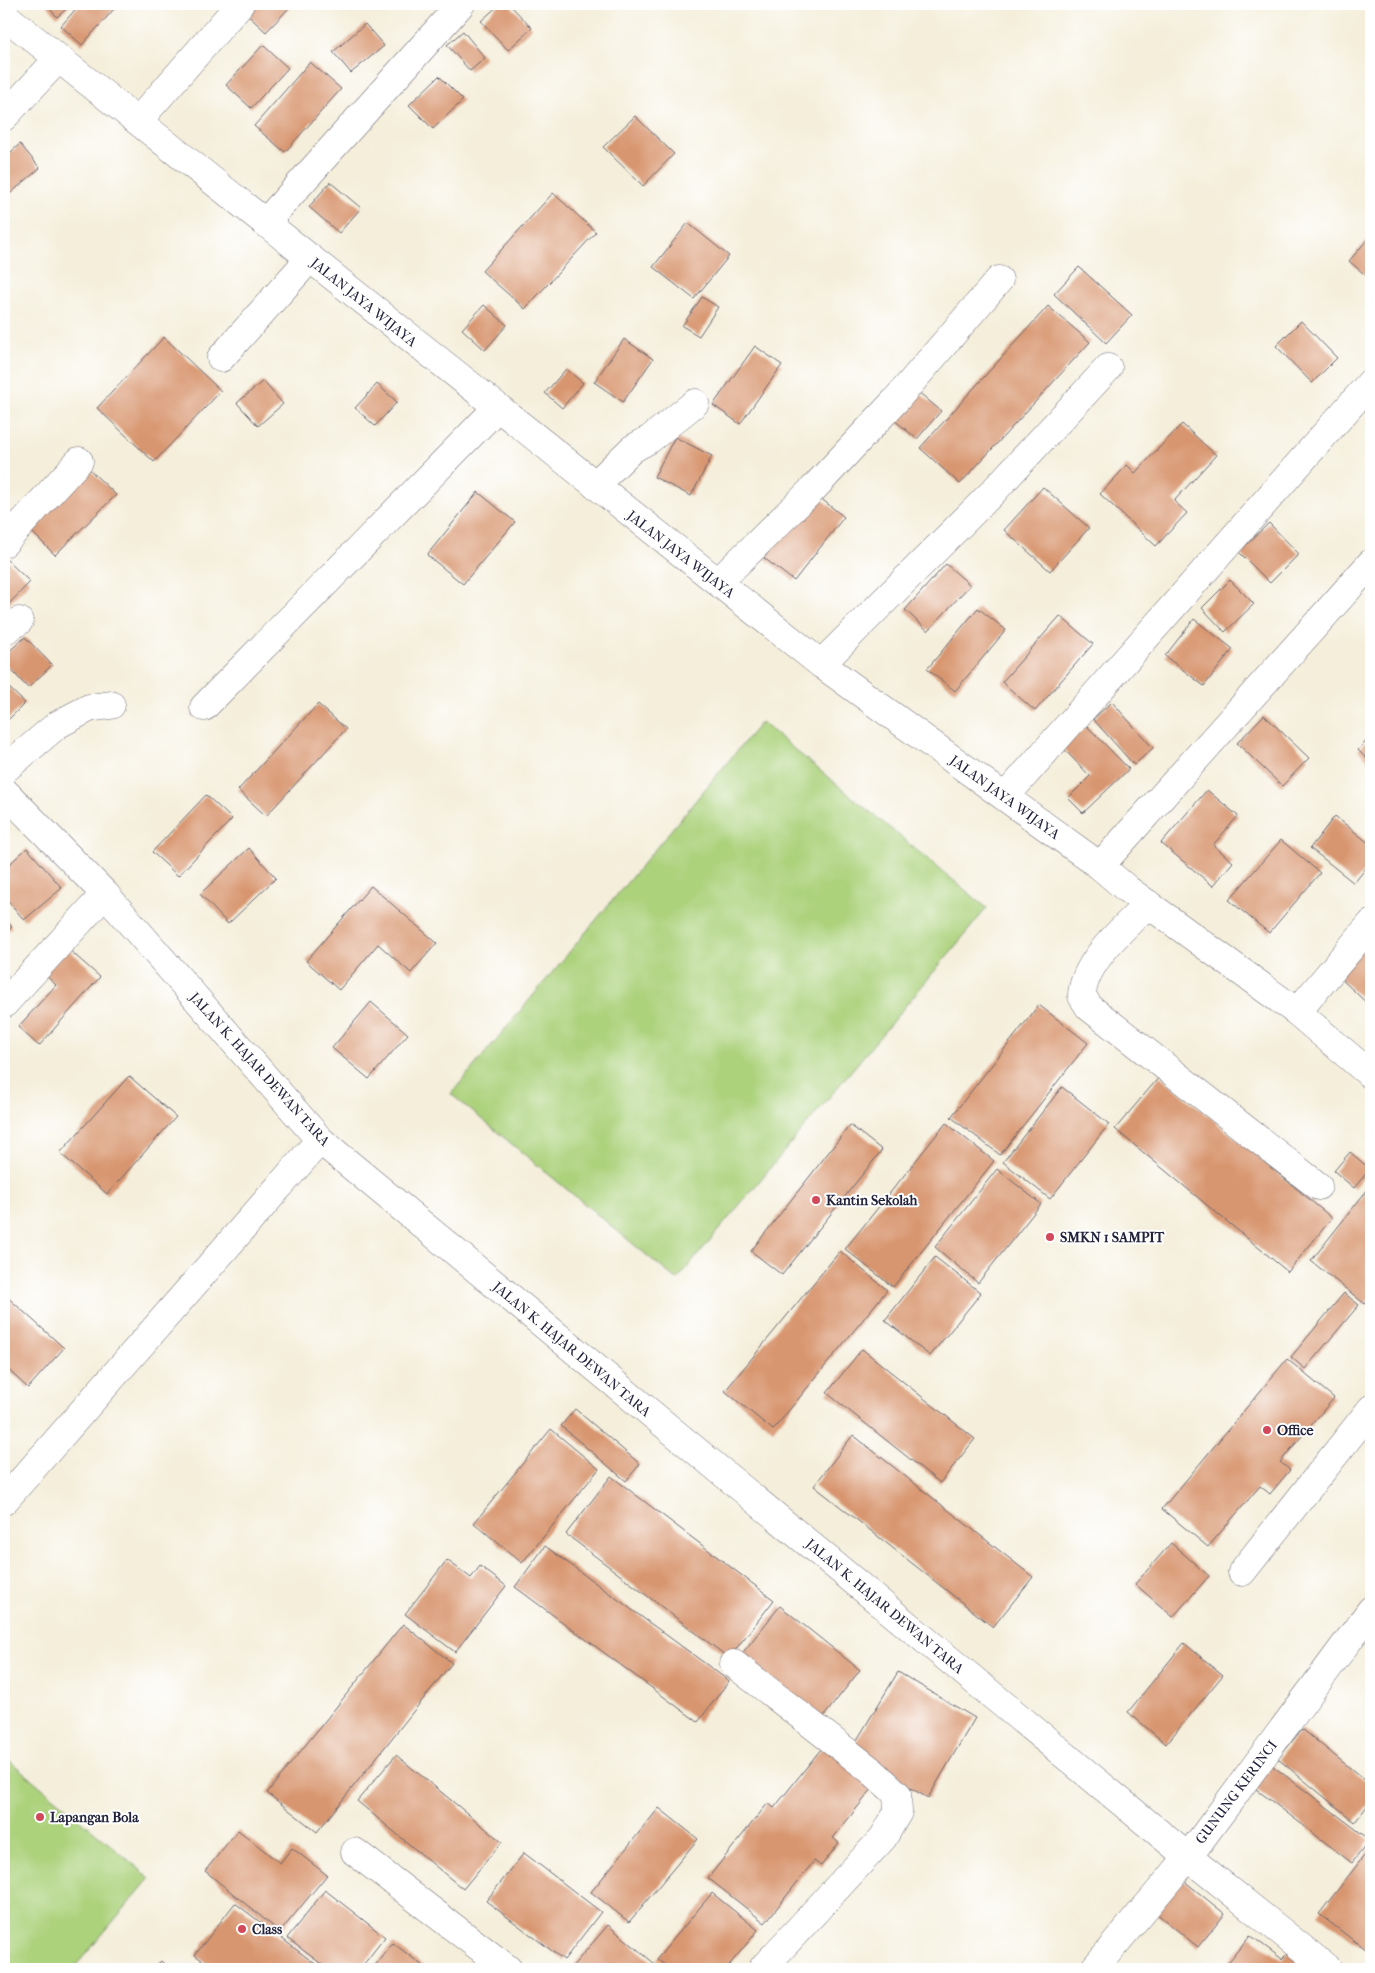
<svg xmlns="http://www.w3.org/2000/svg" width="1375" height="1973" font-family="'IM FELL French Canon',serif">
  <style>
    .green { fill: #acd27c; stroke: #677a5c }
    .building { fill: #d89670 }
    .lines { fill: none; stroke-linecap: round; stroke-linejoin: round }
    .minor-casing { stroke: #6c6973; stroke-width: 29 }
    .minor { stroke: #fff; stroke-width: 28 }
    .poi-dot { fill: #d1495b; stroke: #fff; stroke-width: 2 }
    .labels { text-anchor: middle; stroke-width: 4; stroke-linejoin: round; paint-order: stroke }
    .street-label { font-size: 14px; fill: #22223b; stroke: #fff }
    .poi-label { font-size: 14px; font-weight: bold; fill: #22223b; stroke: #fff; text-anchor: start }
  </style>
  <rect width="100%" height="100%" fill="#fff"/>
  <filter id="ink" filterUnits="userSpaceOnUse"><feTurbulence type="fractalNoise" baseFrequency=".02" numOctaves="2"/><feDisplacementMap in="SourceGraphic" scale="10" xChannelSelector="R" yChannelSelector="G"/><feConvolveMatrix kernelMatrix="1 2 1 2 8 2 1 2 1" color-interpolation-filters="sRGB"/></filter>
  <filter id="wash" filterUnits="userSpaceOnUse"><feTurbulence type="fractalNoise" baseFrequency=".0096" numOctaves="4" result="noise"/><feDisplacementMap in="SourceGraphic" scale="20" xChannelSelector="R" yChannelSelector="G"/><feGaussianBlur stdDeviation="1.12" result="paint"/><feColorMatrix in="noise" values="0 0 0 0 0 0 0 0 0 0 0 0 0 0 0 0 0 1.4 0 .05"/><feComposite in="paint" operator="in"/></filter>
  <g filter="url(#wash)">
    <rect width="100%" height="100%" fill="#f4eeda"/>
    <g class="green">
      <path d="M761 722 987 908 677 1280 451 1094Z"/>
      <path d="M4 1756 150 1878 73 1969H4Z"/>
    </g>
    <g id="blocks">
      <g class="building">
        <path d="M46 4H72L57 17Z"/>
        <path d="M80 4H110L115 8 82 45 61 26Z"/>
        <path d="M248 4H293L266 32 242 10Z"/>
        <path d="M500 4H509L532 28 508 50 481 21Z"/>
        <path d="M365 24 384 46 351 73 333 52Z"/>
        <path d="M463 31 485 58 470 71 447 45Z"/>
        <path d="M263 45 288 68 251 108 226 85Z"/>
        <path d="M310 62 341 89 285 152 254 126Z"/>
        <path d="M439 76 463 100 433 129 409 105Z"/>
        <path d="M635 116 674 154 643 186 603 147Z"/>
        <path d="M20 144 40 168 4 199V158Z"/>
        <path d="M330 182 361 208 339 233 309 207Z"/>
        <path d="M553 193 596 232 525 309 482 271Z"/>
        <path d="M688 223 729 256 694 299 653 267Z"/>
        <path d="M1367 240 1371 244V280L1349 261Z"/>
        <path d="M1079 267 1132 315 1106 343 1054 294Z"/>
        <path d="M702 297 718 307 699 336 682 326Z"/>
        <path d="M484 305 507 325 485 350 462 329Z"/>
        <path d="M1048 306 1090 342 960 484 920 448Z"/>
        <path d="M1301 321 1337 358 1312 383 1276 346Z"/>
        <path d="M164 337 221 391 154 462 97 408Z"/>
        <path d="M624 339 653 359 623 402 594 382Z"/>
        <path d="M755 346 782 365 740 424 713 405Z"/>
        <path d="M566 369 583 383 562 408 545 393Z"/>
        <path d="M263 381 283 404 258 426 237 403Z"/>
        <path d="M377 384 397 402 375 426 355 408Z"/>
        <path d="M916 390 941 411 917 439 893 419Z"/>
        <path d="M1182 424 1216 455 1174 501 1187 513 1156 546 1100 494 1127 465 1135 473Z"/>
        <path d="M675 437 712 456 691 496 654 477Z"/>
        <path d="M87 467 116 495 55 555 27 527Z"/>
        <path d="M1043 487 1089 528 1050 571 1004 530Z"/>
        <path d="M478 492 515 522 463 584 427 555Z"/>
        <path d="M814 493 844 517 794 581 764 558Z"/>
        <path d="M1269 523 1299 554 1270 583 1239 552Z"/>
        <path d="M4 557 30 582 4 609Z"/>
        <path d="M946 564 970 585 928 631 905 610Z"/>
        <path d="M1230 580 1254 604 1225 632 1202 608Z"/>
        <path d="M978 608 1006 630 955 691 927 669Z"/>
        <path d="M1060 616 1093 644 1035 711 1002 682Z"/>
        <path d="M1194 619 1233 649 1204 686 1165 656Z"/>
        <path d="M25 637 52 665 28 688 4 662V656Z"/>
        <path d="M4 683 25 703 4 724Z"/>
        <path d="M1112 702 1153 748 1134 765 1093 719Z"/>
        <path d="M318 704 346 729 266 816 238 790Z"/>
        <path d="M1264 715 1309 758 1282 786 1237 743Z"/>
        <path d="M1087 726 1129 769 1083 813 1068 798 1090 776 1063 748Z"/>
        <path d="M1371 736V763L1358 750Z"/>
        <path d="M1207 790 1238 816 1213 845 1233 862 1213 886 1161 843Z"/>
        <path d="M206 795 232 819 178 876 152 852Z"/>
        <path d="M1335 816 1371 845V862L1354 883 1310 848Z"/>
        <path d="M1281 840 1320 873 1269 933 1229 900Z"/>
        <path d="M27 848 62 888 24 920 4 896V869Z"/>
        <path d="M249 848 276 878 228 924 200 894Z"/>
        <path d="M371 886 437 943 411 973 378 944 339 990 306 961Z"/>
        <path d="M4 917 12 927 4 934Z"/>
        <path d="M1371 941V1007L1338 976Z"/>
        <path d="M67 948 100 977 39 1046 18 1027 56 985 44 974Z"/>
        <path d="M371 1002 408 1034 369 1079 332 1048Z"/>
        <path d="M1039 1005 1088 1043 1000 1155 951 1117Z"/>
        <path d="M129 1076 176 1117 107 1194 60 1153Z"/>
        <path d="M1160 1076 1332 1218 1288 1272 1115 1129Z"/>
        <path d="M1062 1087 1109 1124 1050 1199 1003 1162Z"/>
        <path d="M946 1123 994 1161 893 1287 845 1249Z"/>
        <path d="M850 1125 882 1150 782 1275 751 1251Z"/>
        <path d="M1350 1152 1370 1169 1354 1188 1334 1171Z"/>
        <path d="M997 1169 1041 1204 978 1283 935 1247Z"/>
        <path d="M1371 1185V1296L1365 1304 1311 1261Z"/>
        <path d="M840 1251 887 1290 773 1430 725 1391Z"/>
        <path d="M935 1257 981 1293 930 1356 885 1320Z"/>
        <path d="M1344 1293 1359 1305 1305 1369 1291 1357Z"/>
        <path d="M4 1294 64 1348 28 1388 4 1366Z"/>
        <path d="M862 1349 975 1439 940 1483 827 1393Z"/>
        <path d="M1287 1359 1334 1398 1280 1462 1290 1470 1270 1494 1260 1486 1208 1547 1162 1509Z"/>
        <path d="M575 1409 640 1464 626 1481 561 1426Z"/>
        <path d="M551 1429 599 1469 522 1563 474 1523Z"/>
        <path d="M853 1435 1033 1577 993 1627 814 1486Z"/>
        <path d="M611 1476 774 1600 729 1658 566 1534Z"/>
        <path d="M1171 1543 1209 1576 1173 1617 1135 1584Z"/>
        <path d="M545 1546 729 1681 698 1722 515 1587Z"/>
        <path d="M447 1560 471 1578 480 1566 506 1586 455 1652 405 1614Z"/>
        <path d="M780 1606 860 1670 817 1725 736 1661Z"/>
        <path d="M403 1624 452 1663 317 1832 267 1793Z"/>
        <path d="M1184 1643 1223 1675 1166 1744 1128 1712Z"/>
        <path d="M898 1672 975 1718 928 1798 849 1753Z"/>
        <path d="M1302 1729 1371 1785V1801L1355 1822 1278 1759Z"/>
        <path d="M825 1744 876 1784 833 1838 839 1843 821 1866 814 1861 765 1923 708 1878 768 1803 774 1808Z"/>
        <path d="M396 1755 502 1842 463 1889 357 1801Z"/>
        <path d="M1269 1763 1370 1840 1352 1863 1252 1786Z"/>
        <path d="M659 1808 698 1839 629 1922 591 1892Z"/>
        <path d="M238 1830 280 1863 292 1848 327 1875 280 1932 205 1871Z"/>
        <path d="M1371 1847V1952L1370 1953 1319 1914Z"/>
        <path d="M524 1853 601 1912 564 1960 486 1901Z"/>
        <path d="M1178 1876 1225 1914 1198 1947 1151 1909Z"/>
        <path d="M325 1890 385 1937 360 1969H328L287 1938Z"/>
        <path d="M712 1893 758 1930 726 1969H670L657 1959Z"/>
        <path d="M235 1903 322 1969H214L195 1955Z"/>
        <path d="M608 1925 661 1969 571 1968Z"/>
        <path d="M1250 1935 1282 1959 1292 1949 1316 1969H1223Z"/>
        <path d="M393 1943 427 1969H372Z"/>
        <path d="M161 1961 170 1969H153Z"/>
      </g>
    </g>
  </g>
  <g filter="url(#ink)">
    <use href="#blocks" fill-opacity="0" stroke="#6c6973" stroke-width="1"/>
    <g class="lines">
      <g class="minor-casing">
        <g id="minor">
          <path d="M4 15 821 664 1100 866 1127 889 1297 1012 1371 1075"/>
          <path d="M4 117 57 60"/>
          <path d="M138 121 240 4"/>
          <path d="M265 223 461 4"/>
          <path d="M221 358 310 258"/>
          <path d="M595 485 632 449 650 439 695 403"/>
          <path d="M4 543 79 461"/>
          <path d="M718 582 813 489 895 401 999 280"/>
          <path d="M4 631 19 621"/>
          <path d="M821 664 990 495 1108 368"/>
          <path d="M204 707 497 408"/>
          <path d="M4 770 57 725 89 708 111 705"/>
          <path d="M4 791 105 894 320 1140 1188 1857 1328 1969"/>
          <path d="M1005 797 1371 382"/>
          <path d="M1100 866 1371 563"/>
          <path d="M1148 904C1125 927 1083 962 1082 996L1089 1007 1318 1186"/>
          <path d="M4 1004 105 894"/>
          <path d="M1297 1012 1371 924"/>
          <path d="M4 1501 320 1140"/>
          <path d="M1242 1572 1371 1409"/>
          <path d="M734 1664 873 1772 897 1794 898 1812 883 1838 762 1969"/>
          <path d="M355 1852 508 1969"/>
          <path d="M1094 1969 1188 1857 1371 1610"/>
        </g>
      </g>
      <use href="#minor" class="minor"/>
    </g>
  </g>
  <g class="poi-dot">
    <circle cx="816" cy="1200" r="5"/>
    <circle cx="1050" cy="1237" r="5"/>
    <circle cx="1267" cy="1430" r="5"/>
    <circle cx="40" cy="1817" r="5"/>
    <circle cx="242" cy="1929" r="5"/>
  </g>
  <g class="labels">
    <g class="street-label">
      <text transform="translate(364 302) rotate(39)" y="5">JALAN JAYA WIJAYA</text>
      <text transform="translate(681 554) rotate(38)" y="5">JALAN JAYA WIJAYA</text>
      <text transform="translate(1005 797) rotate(36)" y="5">JALAN JAYA WIJAYA</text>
      <text transform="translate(260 1069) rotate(48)" y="5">JALAN K. HAJAR DEWAN TARA</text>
      <text transform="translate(572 1349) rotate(40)" y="5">JALAN K. HAJAR DEWAN TARA</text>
      <text transform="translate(885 1606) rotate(40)" y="5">JALAN K. HAJAR DEWAN TARA</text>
      <text transform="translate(1236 1792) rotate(-53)" y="5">GUNUNG KERINCI</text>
    </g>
    <g class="poi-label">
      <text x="826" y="1205">Kantin Sekolah</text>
      <text x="1060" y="1242">SMKN 1 SAMPIT</text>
      <text x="1277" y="1435">Office</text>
      <text x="50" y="1822">Lapangan Bola</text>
      <text x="252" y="1934">Class</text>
    </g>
  </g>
  <rect width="1375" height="1973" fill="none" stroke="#fff" stroke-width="20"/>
</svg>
